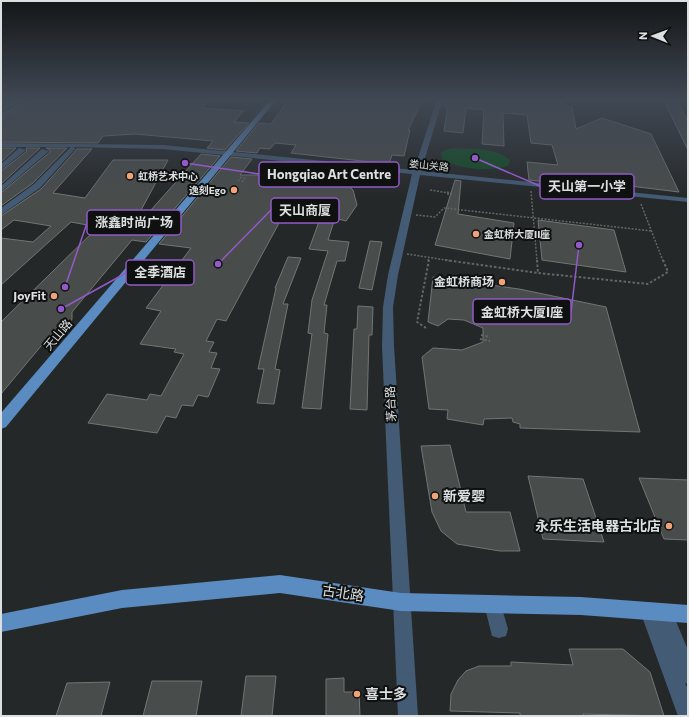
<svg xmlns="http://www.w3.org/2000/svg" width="689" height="717" font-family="Commissioner,'Noto Sans SC',sans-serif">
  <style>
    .green { fill: #0f4c23 }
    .building { fill: #484c4b; stroke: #717675 }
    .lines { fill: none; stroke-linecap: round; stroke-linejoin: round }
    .path-far1 { stroke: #636667; stroke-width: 1.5; stroke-dasharray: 2 1.5; stroke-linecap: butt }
    .path { stroke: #636667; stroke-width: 2; stroke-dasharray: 2.5 2; stroke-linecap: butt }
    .minor { fill: #435b75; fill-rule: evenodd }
    .major { fill: #5a8cc2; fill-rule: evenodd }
    .poi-dot { fill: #f0a279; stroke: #0f1111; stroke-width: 1.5 }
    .labels { text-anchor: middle; stroke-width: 4; stroke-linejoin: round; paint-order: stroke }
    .far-street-label { font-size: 10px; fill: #dcdfe0; stroke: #0f1111 }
    .far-poi-label { font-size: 10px; font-weight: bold; fill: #dcdfe0; stroke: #0f1111; text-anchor: start }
    .poi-label { font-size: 12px; font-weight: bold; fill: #dcdfe0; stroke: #0f1111; text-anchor: end }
    .street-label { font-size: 12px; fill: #dcdfe0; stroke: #0f1111 }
    .near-poi-label { font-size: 14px; font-weight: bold; fill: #dcdfe0; stroke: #0f1111; text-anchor: start }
    .near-street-label { font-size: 14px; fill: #dcdfe0; stroke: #0f1111 }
    .leader { fill: none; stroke: #9359c7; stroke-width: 1.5 }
    .callout-dot { fill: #9359c7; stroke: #0f1111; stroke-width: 1.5 }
    .callout { fill: #0f1111; stroke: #9359c7; stroke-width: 1.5 }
    .callout-label { font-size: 13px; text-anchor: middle; font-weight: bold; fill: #dcdfe0 }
  </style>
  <rect width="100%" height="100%" fill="#252829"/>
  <path class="green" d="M457 148C473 150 499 147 510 161L508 166C492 172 456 169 442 159L441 152 449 149Z"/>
  <g class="building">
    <path d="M1 99H24L1 111Z"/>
    <path d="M35 99H211L202 108 244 111 234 122 249 123 225 150 207 148 213 141 135 134 103 136 98 143 1 142V119Z"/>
    <path d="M289 99 358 100 359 99H402L422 101 408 130H410L404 156 392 155 389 164 291 153 296 145 275 143 270 149 260 148 257 153 236 151 259 123 271 124Z"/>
    <path d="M445 99 522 101V99H562L561 103 572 107 576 129 602 118 651 134 679 192 581 180 582 186 529 180 527 162 558 165 552 145 531 143 527 115 503 113 504 146 482 144 484 110 466 108 463 133 444 131 448 106H445Z"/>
    <path d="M663 99H676L688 121V150Z"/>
    <path d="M1 148H16L1 162Z"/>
    <path d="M26 148H40L1 184V171L27 151Z"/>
    <path d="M46 148H67L33 183 1 206V193L50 152V150Z"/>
    <path d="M77 149H92L53 193 85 198 113 160H168L132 227 134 229 201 154 220 156 146 242 132 240 72 312V319L69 326 57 336 46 340 1 394V322L98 227 71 222 1 285V238L33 242 51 226 14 220 1 230V216L41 189Z"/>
    <path d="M231 157 252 159 240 175H269L270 173 280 171 284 174 345 182 353 190 357 205 346 221 335 218 328 240 349 242 345 261H337L324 305H327L324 333 328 334 321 409 302 408 312 334 308 333 312 300 328 251 309 249 321 216 285 212 226 321 217 319 206 341 214 342 209 352 217 353 211 368 220 369 208 397 198 395 193 406 182 405 176 418 166 416 157 433 88 423 107 394 147 400 150 394 161 396 184 354 174 352 176 349 140 344 161 311 146 308 191 248 159 244Z"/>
    <path d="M455 180 461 181 458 214 514 223 510 259 435 245Z"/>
    <path d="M538 220 614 230 626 272 542 260Z"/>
    <path d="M370 241 382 242 372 290 359 288Z"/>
    <path d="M288 257 301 258 283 304H288L275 369 280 370 274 404 257 403 264 369H258L276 288H275Z"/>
    <path d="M433 277 519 289 606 307 640 432 520 428V424L513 422 512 418 484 419 483 425 447 419 448 410 429 409 422 357 433 348 462 350 483 342V328L464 320 448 319 438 326 428 322Z"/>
    <path d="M358 306 373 307 372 335H369L367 410 350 409 354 329H357Z"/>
    <path d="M450 445 466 512H510L520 551H500L457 544 441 531 432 512 421 446Z"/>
    <path d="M528 476 583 479 604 542 543 539Z"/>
    <path d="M639 478 688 480V540L664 539Z"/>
    <path d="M569 649H623L650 672 664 716 583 714 584 716H520V713L450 711 451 694 458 680 466 671 479 666H511V662L573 665Z"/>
    <path d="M246 676H276L272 716H241Z"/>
    <path d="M344 678V692H359L360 716H326V679Z"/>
    <path d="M152 681H202L196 716H143Z"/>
    <path d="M110 682 101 716H56L67 683Z"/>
  </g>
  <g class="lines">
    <g class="path-far1">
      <path d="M238 181 242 176"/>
      <path d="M242 182 246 176"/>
      <path d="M430 190 449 193"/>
      <path d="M531 191 537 261"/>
      <path d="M447 192 452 193"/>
      <path d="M447 194H452"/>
      <path d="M641 204 663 261"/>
      <path d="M416 215 435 217 444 208 652 231"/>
      <path d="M407 254 452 261"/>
      <path d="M428 261 429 257"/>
    </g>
    <g class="path">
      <path d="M445 260 538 273"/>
      <path d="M537 260 538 273 648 284 668 272 663 260"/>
      <path d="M426 328 417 322 429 260"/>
      <path d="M481 335 490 337"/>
      <path d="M480 339 490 341"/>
    </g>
    <g class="minor">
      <path d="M27 99H34L1 118V113Z"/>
      <path d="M437 99H443L421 171 688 198V202L420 175 398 275 393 307 394 346 418 716H398L382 346 383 307 388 275 412 174 163 149 73 147 76 149 74 150 40 188 1 215V208L34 184 71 147H1V143L163 145 414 170Z"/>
      <path d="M683 99H688V104L686 103Z"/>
      <path d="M19 148 26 150 1 170V164Z"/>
      <path d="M42 149 49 151 1 192V186Z"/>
      <path d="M493 595 499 598 508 629 506 636 499 638 492 636 484 604 487 598Z"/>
      <path d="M649 602 655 605 657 608 664 604 670 607 688 650V684L685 683 688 689V716H678L640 611 643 605Z"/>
    </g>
    <g class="major">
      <path d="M271 99H277L6 427 1 429V413Z"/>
      <path d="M280 575 401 593 581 597 688 605V623L581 615 401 611 280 593 122 608 1 632V614L122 590Z"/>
    </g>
  </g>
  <linearGradient id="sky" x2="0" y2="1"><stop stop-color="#141617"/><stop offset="0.5" stop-color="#404854"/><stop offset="1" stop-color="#404854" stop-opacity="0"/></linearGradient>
  <rect width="689" height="199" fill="url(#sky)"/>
  <g class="poi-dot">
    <circle cx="130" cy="176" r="4"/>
    <circle cx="234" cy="190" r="4"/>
    <circle cx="476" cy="234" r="4"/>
    <circle cx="502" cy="282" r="4"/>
    <circle cx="54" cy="296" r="4"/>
    <circle cx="435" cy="496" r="4"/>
    <circle cx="669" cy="526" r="4"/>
    <circle cx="357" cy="694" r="4"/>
  </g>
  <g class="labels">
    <g class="far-street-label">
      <text transform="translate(429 165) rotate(6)" y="4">娄山关路</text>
    </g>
    <g class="far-poi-label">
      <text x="138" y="180">虹桥艺术中心</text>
      <text x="226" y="194" text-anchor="end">逸刻Ego</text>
      <text x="484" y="238">金虹桥大厦II座</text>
    </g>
    <g class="poi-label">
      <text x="494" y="286">金虹桥商场</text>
      <text x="46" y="300">JoyFit</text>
    </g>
    <g class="street-label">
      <text transform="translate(58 335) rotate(-50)" y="4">天山路</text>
      <text transform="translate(391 404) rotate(-93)" y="4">茅台路</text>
    </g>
    <g class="near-poi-label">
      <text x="443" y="501">新爱婴</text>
      <text x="661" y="531" text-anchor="end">永乐生活电器古北店</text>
      <text x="365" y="699">喜士多</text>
    </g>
    <g class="near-street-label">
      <text transform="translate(343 593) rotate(9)" y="5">古北路</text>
    </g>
  </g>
  <path class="leader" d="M185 163L259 174M475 158L540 186M218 264L271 210M65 287L87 223M61 309L126 273M579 245L571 312"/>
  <g class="callout-dot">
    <circle cx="185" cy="163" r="4"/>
    <circle cx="475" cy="158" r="4"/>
    <circle cx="218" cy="264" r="4"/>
    <circle cx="65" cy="287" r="4"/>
    <circle cx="61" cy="309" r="4"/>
    <circle cx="579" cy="245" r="4"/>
  </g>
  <g class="callout">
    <rect x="259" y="162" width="140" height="25" rx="4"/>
    <rect x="540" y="174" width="94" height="25" rx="4"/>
    <rect x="271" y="198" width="68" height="25" rx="4"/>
    <rect x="87" y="210" width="94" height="25" rx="4"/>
    <rect x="126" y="260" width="68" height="25" rx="4"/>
    <rect x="473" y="299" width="98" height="25" rx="4"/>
  </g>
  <g class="callout-label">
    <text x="329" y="179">Hongqiao Art Centre</text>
    <text x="587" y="191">天山第一小学</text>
    <text x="305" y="215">天山商厦</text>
    <text x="134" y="227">涨鑫时尚广场</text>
    <text x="160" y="277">全季酒店</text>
    <text x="522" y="317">金虹桥大厦I座</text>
  </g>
  <rect width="689" height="717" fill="none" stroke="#dcdfe0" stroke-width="4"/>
  <g transform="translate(653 36) rotate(271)" stroke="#0f1111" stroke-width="3" paint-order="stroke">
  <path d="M0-3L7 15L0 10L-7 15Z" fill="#dcdfe0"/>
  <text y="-6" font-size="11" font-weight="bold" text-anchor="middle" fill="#dcdfe0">N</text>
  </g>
</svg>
